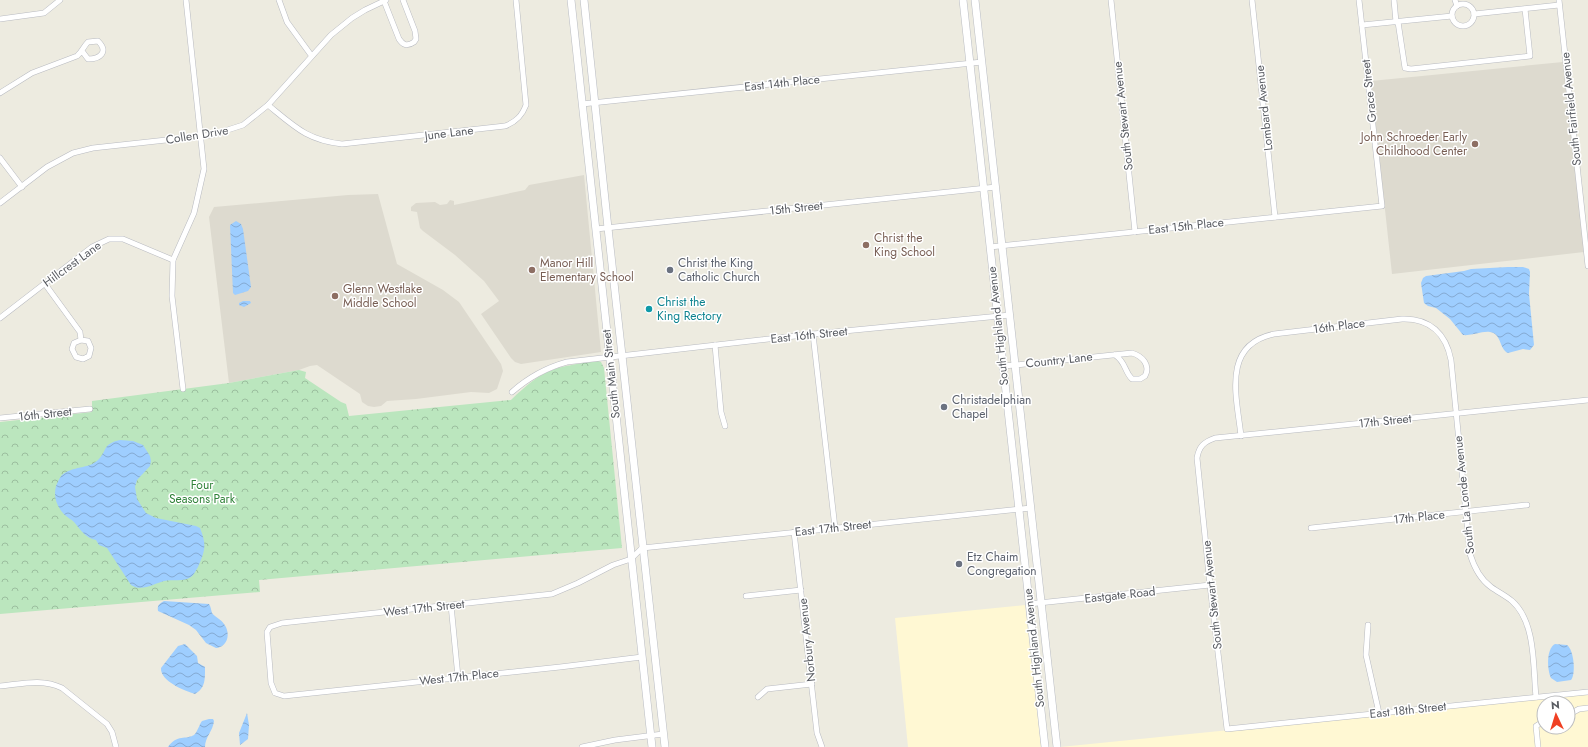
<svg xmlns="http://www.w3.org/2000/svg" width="1588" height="747" font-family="Jost,sans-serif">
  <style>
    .commercial { fill: #fff8d3; fill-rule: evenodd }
    .education { fill: #dddacf }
    .park { fill: url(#park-crowns) }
    .water { fill: url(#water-waves) }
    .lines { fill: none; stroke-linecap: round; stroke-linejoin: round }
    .street-casing { stroke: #b8bac0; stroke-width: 6 }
    .secondary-casing { stroke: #b9bcc3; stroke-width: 8 }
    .street { stroke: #fff; stroke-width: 5 }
    .secondary { stroke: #fff; stroke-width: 7 }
    .education-dot { fill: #8d6e63; stroke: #fff; stroke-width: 1.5 }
    .worship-dot { fill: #6b7280; stroke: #fff; stroke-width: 1.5 }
    .culture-dot { fill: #0f9aa8; stroke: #fff; stroke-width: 1.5 }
    .labels { text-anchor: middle; stroke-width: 3; stroke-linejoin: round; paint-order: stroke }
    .street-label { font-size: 12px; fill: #595c62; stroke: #fff }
    .education-label { font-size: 12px; fill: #785e54; stroke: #fff; text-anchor: start }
    .worship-label { font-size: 12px; fill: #5b616d; stroke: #fff; text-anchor: start }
    .culture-label { font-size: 12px; fill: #0d838f; stroke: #fff; text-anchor: start }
    .park-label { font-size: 12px; fill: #308239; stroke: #fff }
  </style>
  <defs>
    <pattern id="park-crowns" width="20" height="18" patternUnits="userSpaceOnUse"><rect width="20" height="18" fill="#bbe6be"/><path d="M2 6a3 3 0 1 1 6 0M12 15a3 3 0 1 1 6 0" fill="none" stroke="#9bbe9e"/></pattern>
    <pattern id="water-waves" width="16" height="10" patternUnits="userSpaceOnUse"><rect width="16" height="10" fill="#9eceff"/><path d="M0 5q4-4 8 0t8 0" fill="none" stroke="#84aad2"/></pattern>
  </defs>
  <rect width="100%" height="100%" fill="#edebe0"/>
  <g class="commercial">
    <path d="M1025 605 1041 747H908L895 618Z"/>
    <path d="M1588 694V747H1060ZM1544 703H1568V727H1544Z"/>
  </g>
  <g class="education">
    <path d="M1563 62 1584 252 1392 274 1371 81Z"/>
    <path d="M584 175 601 352 521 364 515 362 511 358 481 314 499 301 484 281 455 255 423 231 420 228 417 212 411 211V207L416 203 435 202 440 205 447 204 450 200 454 201V205L525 190 529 185Z"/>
    <path d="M378 194 397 264 443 290 459 302 501 364 503 371 497 389 489 393 471 392 416 399 387 401 381 406 374 407 368 406 362 402 360 394 317 365 310 366 299 370 229 383 209 217 214 207 348 195Z"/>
  </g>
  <path class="park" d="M598 361 601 362 604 368 622 548 259 580 260 592 0 614V422L92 412V401L229 383 299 370 306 372 305 378 341 402 346 404 349 416 511 400C544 368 554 367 598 361Z"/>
  <g class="water">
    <path d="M236 221 241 224 243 229 251 287 248 291 235 295 233 293 230 225Z"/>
    <path d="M1508 267H1523L1529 269 1530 272 1529 294 1534 345 1530 350 1523 349 1508 353C1499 349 1502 334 1490 332 1481 331 1472 336 1463 335L1450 319 1436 308 1428 306 1424 303 1421 283 1423 278 1426 276 1464 271 1471 269Z"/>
    <path d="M243 301H250L251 303 244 307 239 305V303Z"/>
    <path d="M120 440 133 441 143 445 150 456 151 461 150 466 137 480 135 487 137 499 146 513 156 518 196 526 200 528C207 545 205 551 198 567 196 570 194 575 191 577 184 582 172 579 164 581 153 584 142 592 131 585L107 548 99 545 96 540C85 538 81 530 74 522 71 519 68 518 66 516 57 508 53 497 56 486 58 482 59 478 62 475 72 466 89 469 98 460 108 450 102 444 120 440Z"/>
    <path d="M164 601 209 604C211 607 211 610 212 613 215 617 221 619 224 624 231 633 228 647 216 648L206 643 196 630 189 625 158 611C157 605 159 604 164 601Z"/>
    <path d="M185 644 197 656 198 663 205 667C205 678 206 688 195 694 185 691 160 681 161 668L178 646Z"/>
    <path d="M1555 644 1567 645C1574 650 1576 674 1571 680L1557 682 1551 678C1547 670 1546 649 1555 644Z"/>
    <path d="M247 713 249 725 248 739 240 745 239 733Z"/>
    <path d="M209 719H213L214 721C213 731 205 737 205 747H168C177 734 186 740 194 735 198 731 199 725 202 721Z"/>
  </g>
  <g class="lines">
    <g class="street-casing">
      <g id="street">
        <path d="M279 0 287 22 311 55"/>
        <path d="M1111 0 1135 232"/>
        <path d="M1252 0 1275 217"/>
        <path d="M1394 0 1396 22"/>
        <path d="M1455 0 1457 6"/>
        <path d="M1559 0 1588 266"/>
        <path d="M384 1 399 39C403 45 407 47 414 42L416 39 415 31 403 0"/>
        <circle cx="1463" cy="15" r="11"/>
        <path d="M1474 14 1559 5"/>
        <path d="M0 19 44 13 60 0"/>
        <path d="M1398 22 1405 68 1411 69 1530 56 1525 9"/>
        <path d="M1362 25 1452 16"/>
        <path d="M0 93 32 73 77 56C82 52 83 47 88 42L98 41C109 52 100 59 88 59L82 51"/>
        <path d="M582 104 982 62"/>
        <path d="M268 105C295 127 307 140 342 144L505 126C516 122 522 116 526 105L516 0"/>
        <path d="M0 158 22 187"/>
        <path d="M0 203 47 167 73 153 93 148 212 135 243 125 268 105 331 35 352 18 365 10 386 0"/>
        <path d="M596 229 996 187"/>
        <path d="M990 247 1382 206 1359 0"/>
        <path d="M45 284 80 332 81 340 74 343 72 349 76 357 83 359 89 356 91 348 88 341 81 340"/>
        <path d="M0 318 92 247 109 239H123L173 260"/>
        <path d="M813 334 835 528"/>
        <path d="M715 345 721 412 725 426"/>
        <path d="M1003 366 1015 365 1132 353C1142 356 1151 365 1145 376L1140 379H1132C1124 371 1126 362 1115 355"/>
        <path d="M183 389 172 296 173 260 194 213 204 169 186 0"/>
        <path d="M512 392C529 377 545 368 567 362L813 334 1010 315"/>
        <path d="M1588 400 1215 438C1204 442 1199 446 1197 458L1210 585 1227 729 1588 692"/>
        <path d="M0 418 90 409"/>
        <path d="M1241 436C1237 398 1221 345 1274 334L1402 319C1430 318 1446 334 1451 360L1470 554C1474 567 1480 579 1491 587 1498 592 1506 596 1512 601 1536 622 1533 667 1536 697"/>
        <path d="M1311 528 1527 505"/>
        <path d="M794 532 817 733 822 747"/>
        <path d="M746 596 801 590"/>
        <path d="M1029 604 1210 585"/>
        <path d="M451 605 458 677"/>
        <path d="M1368 625 1366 655 1379 713"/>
        <path d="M642 657 560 667 284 696 275 693 271 683 267 632 270 627 282 623 552 594 578 583 613 565 631 559 642 548 1031 508"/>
        <path d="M0 686C21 684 42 678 62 688L107 724 112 732 116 747"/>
        <path d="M758 697 767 689 812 684"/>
        <path d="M1568 715 1579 709 1588 708"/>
        <path d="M582 747 615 740 663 734"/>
        <path d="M1538 747 1536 726 1544 721"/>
      </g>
    </g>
    <g class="secondary-casing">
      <g id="secondary">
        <path d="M571 0 652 747"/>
        <path d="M584 0 608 228 665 747"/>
        <path d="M963 0 1045 747"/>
        <path d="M975 0 1057 747"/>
      </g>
    </g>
    <use href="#street" class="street"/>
    <use href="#secondary" class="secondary"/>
  </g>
  <g class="education-dot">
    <circle cx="1475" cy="144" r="4"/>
    <circle cx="866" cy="245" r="4"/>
    <circle cx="532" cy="270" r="4"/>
    <circle cx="335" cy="296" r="4"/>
  </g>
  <g class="worship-dot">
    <circle cx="670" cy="270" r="4"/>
    <circle cx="944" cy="407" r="4"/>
    <circle cx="959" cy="564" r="4"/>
  </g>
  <circle class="culture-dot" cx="649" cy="309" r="4"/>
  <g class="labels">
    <g class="street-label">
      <text transform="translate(782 83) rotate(-6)" y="4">East 14th Place</text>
      <text transform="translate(1369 91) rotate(-96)" y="4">Grace Street</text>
      <text transform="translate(1264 108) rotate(-96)" y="4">Lombard Avenue</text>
      <text transform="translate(1571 109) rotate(-96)" y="4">South Fairfield Avenue</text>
      <text transform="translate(1123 116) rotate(-96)" y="4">South Stewart Avenue</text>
      <text transform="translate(449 133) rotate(-7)" y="4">June Lane</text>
      <text transform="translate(197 135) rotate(-9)" y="4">Collen Drive</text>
      <text transform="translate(796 208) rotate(-6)" y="4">15th Street</text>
      <text transform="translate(1186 226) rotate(-6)" y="4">East 15th Place</text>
      <text transform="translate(72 264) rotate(-36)" y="4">Hillcrest Lane</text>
      <text transform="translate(998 326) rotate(-96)" y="4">South Highland Avenue</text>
      <text transform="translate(1339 326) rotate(-7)" y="4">16th Place</text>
      <text transform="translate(809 335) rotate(-6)" y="4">East 16th Street</text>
      <text transform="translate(1059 360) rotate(-6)" y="4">Country Lane</text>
      <text transform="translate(611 374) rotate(-96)" y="4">South Main Street</text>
      <text transform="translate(45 414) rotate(-6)" y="4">16th Street</text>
      <text transform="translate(1385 421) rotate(-6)" y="4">17th Street</text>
      <text transform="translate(1464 495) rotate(-96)" y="4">South La Londe Avenue</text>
      <text transform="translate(1419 517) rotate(-6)" y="4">17th Place</text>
      <text transform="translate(833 528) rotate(-6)" y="4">East 17th Street</text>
      <text transform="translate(1120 595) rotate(-6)" y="4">Eastgate Road</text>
      <text transform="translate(1212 595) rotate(-96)" y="4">South Stewart Avenue</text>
      <text transform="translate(424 608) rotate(-6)" y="4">West 17th Street</text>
      <text transform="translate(807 640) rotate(-96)" y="4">Norbury Avenue</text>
      <text transform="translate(1034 648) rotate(-96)" y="4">South Highland Avenue</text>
      <text transform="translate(459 677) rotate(-6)" y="4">West 17th Place</text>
      <text transform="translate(1408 710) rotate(-6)" y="4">East 18th Street</text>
    </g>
    <g class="education-label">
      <text x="1467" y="141" text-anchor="end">John Schroeder Early<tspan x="1467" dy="14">Childhood Center</tspan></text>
      <text x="874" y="242">Christ the<tspan x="874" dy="14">King School</tspan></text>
      <text x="540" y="267">Manor Hill<tspan x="540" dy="14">Elementary School</tspan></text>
      <text x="343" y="293">Glenn Westlake<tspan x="343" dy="14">Middle School</tspan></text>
    </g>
    <g class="worship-label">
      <text x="678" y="267">Christ the King<tspan x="678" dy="14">Catholic Church</tspan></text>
      <text x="952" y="404">Christadelphian<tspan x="952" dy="14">Chapel</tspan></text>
      <text x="967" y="561">Etz Chaim<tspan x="967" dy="14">Congregation</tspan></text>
    </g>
    <g class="culture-label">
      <text x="657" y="306">Christ the<tspan x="657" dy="14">King Rectory</tspan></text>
    </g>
    <g class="park-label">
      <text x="202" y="489">Four<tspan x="202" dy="14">Seasons Park</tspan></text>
    </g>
  </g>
  <g transform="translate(1556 715) rotate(356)"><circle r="19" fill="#ffffff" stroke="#bdbec0"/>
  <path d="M0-3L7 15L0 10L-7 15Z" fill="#f04023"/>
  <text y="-6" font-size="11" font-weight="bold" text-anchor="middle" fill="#595c62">N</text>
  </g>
</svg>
